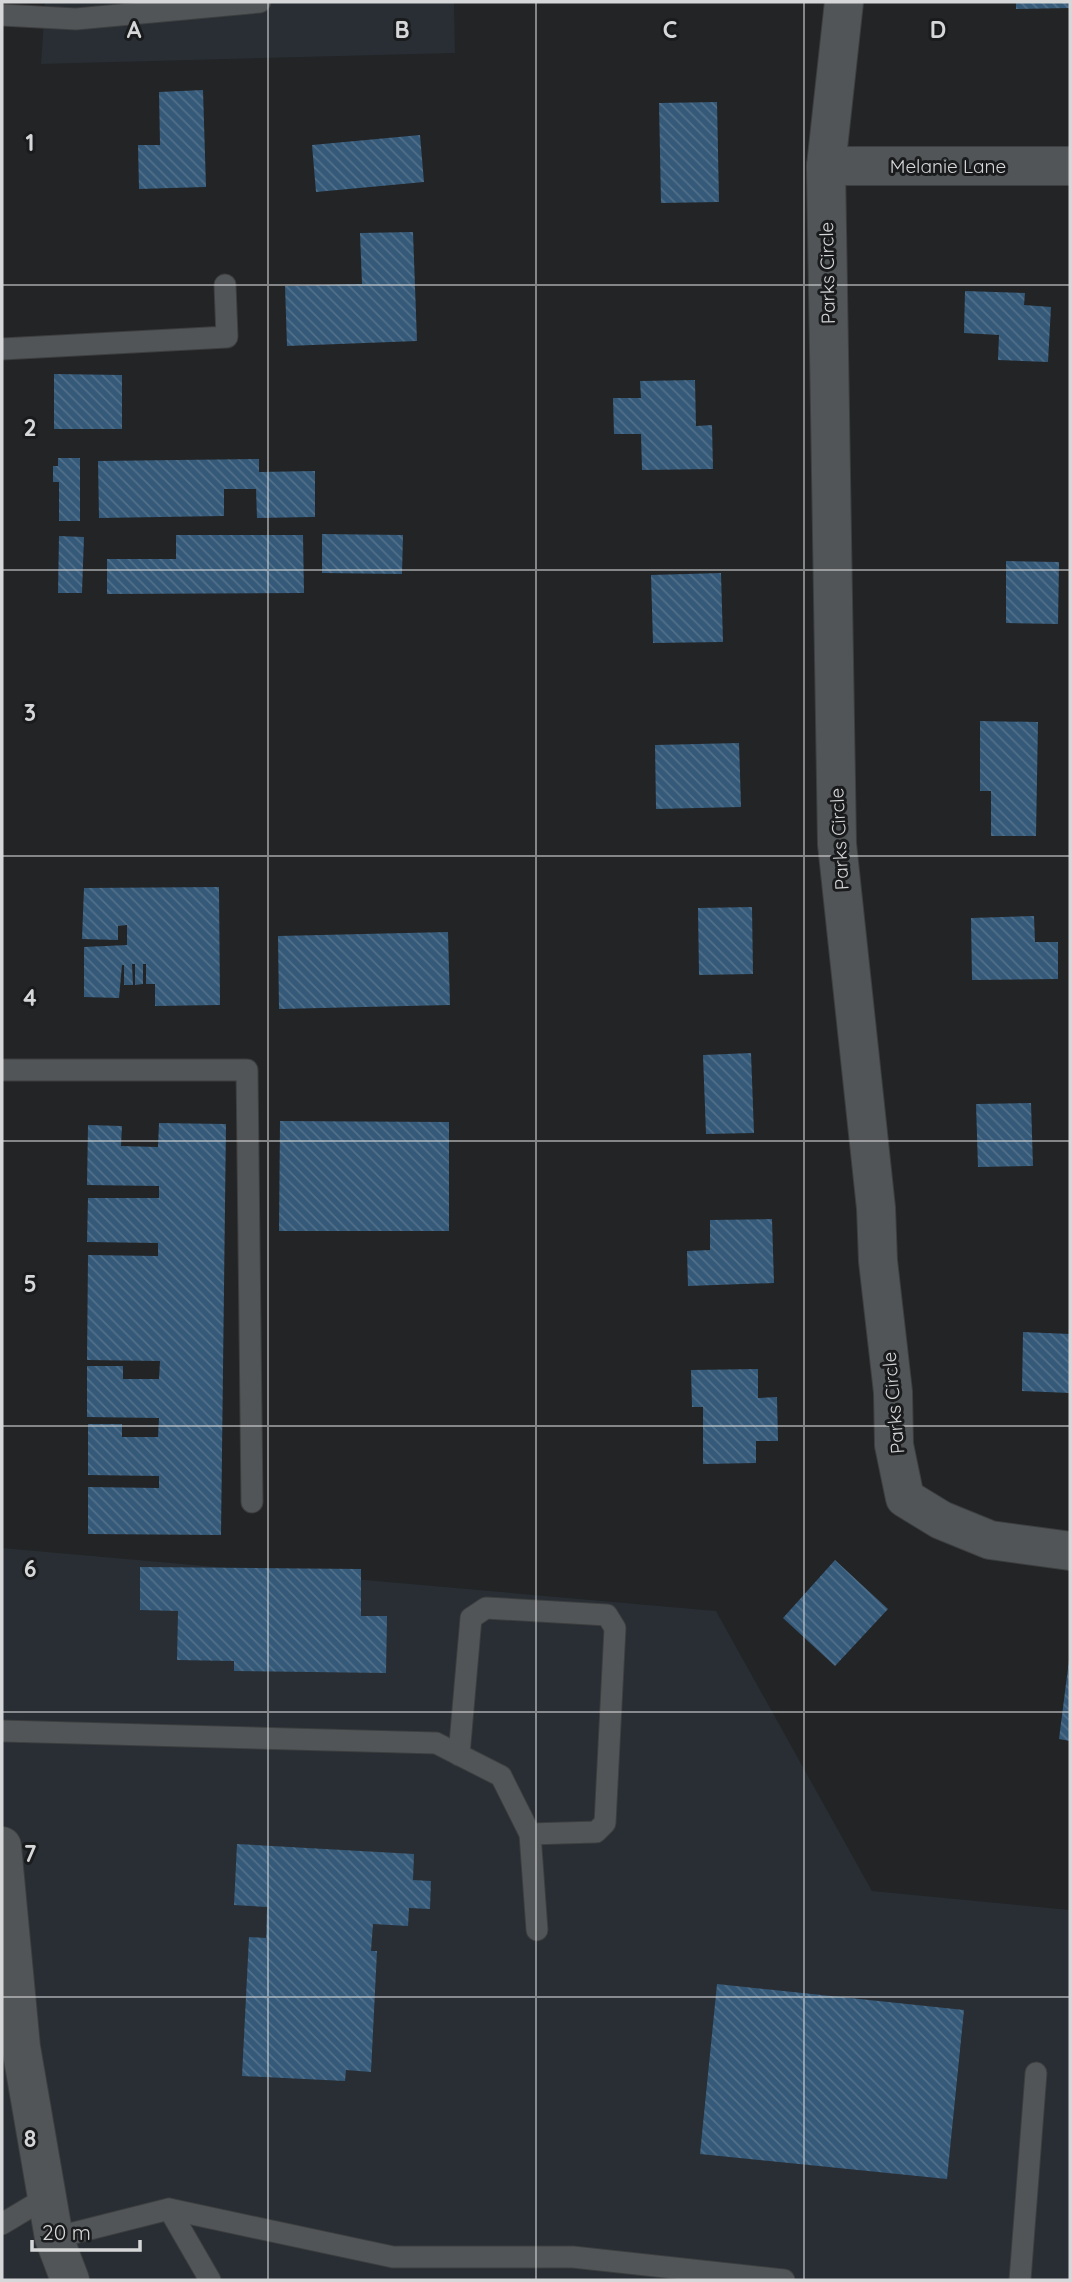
<svg xmlns="http://www.w3.org/2000/svg" width="1072" height="2282" font-family="Quicksand,sans-serif">
  <style>
    .built { fill: #282e34 }
    .building { fill: url(#building-back-hatch) }
    .lines { fill: none; stroke-linecap: round; stroke-linejoin: round }
    .lane-casing { stroke: #3c3e3f; stroke-width: 23 }
    .street-casing { stroke: #3c3e3f; stroke-width: 40 }
    .secondary-casing { stroke: #3c3e3f; stroke-width: 40 }
    .lane { stroke: #525557; stroke-width: 21 }
    .street { stroke: #525557; stroke-width: 38 }
    .secondary { stroke: #525557; stroke-width: 38 }
    .grid { fill: none; stroke: #d6d7d8; stroke-width: 2; stroke-opacity: 0.55 }
    .labels { text-anchor: middle; stroke-width: 6; stroke-linejoin: round; paint-order: stroke }
    .street-label { font-size: 19px; fill: #d6d7d8; stroke: #191b1d }
    .grid-label { font-size: 23px; text-anchor: middle; font-weight: bold; fill: #d6d7d8; stroke: #191b1d; stroke-width: 6; stroke-linejoin: round; paint-order: stroke }
  </style>
  <defs>
    <pattern id="building-back-hatch" width="6" height="6" patternUnits="userSpaceOnUse" patternTransform="scale(1.75)"><rect width="6" height="6" fill="#355978"/><path d="M-1 5l2 2M0 0l6 6M5-1l2 2" fill="none" stroke="#52708a"/></pattern>
  </defs>
  <rect width="100%" height="100%" fill="#222426"/>
  <g class="built">
    <path d="M45 2H454L455 53 41 64Z"/>
    <path d="M2 1548 716 1611 872 1891 1070 1910V2280H2Z"/>
  </g>
  <g class="building">
    <path d="M1016 2H1070V8L1016 9Z"/>
    <path d="M203 90 206 187 139 189 138 145H160L159 92Z"/>
    <path d="M717 102 719 202 661 203 659 103Z"/>
    <path d="M420 135 424 182 316 192 312 145Z"/>
    <path d="M413 232 417 341 287 346 285 286 362 284 360 233Z"/>
    <path d="M965 291 1025 293 1024 305 1051 307 1048 362 998 360 999 335 964 333Z"/>
    <path d="M54 374 122 375V429H54Z"/>
    <path d="M695 380 696 426 712 425 713 469 642 470 641 434H614L613 398H641L640 381Z"/>
    <path d="M58 458H80V521H59V482H53V466H58Z"/>
    <path d="M259 459V472L315 471V517L257 518 256 489H224V516L99 518 98 461Z"/>
    <path d="M322 534 403 535 402 574 322 573Z"/>
    <path d="M176 535H303L304 593 107 594V559H176Z"/>
    <path d="M59 536 84 537 82 593H58Z"/>
    <path d="M1006 561 1059 562 1058 624 1006 623Z"/>
    <path d="M721 573 723 642 653 643 651 575Z"/>
    <path d="M980 721 1038 722 1036 836H991V791H980Z"/>
    <path d="M739 743 741 807 656 809 655 745Z"/>
    <path d="M219 887 220 1005 155 1006V984H146V964H143V984L135 985V964H132L133 985H124V965H122L119 998 84 997V947L127 945V925L118 926V940L82 939 84 888Z"/>
    <path d="M752 907 753 974 699 975 698 908Z"/>
    <path d="M1034 916 1035 942H1058V979L972 980 971 918Z"/>
    <path d="M448 932 450 1005 279 1009 278 936Z"/>
    <path d="M751 1053 754 1133 706 1134 703 1055Z"/>
    <path d="M1031 1103 1033 1166 978 1167 976 1104Z"/>
    <path d="M280 1121 449 1122V1231H279Z"/>
    <path d="M159 1123 226 1124 221 1535 88 1534V1487L159 1488V1476L88 1475V1424H122V1437H158L159 1418 87 1417V1366H123V1379H159L160 1361 87 1360 88 1255 158 1256V1243L87 1242 88 1198H159V1186L87 1185 88 1125 122 1126 121 1146 158 1147Z"/>
    <path d="M772 1219 774 1283 688 1286 687 1251 710 1250V1220Z"/>
    <path d="M1023 1332 1070 1334V1393L1022 1391Z"/>
    <path d="M758 1369V1398L777 1397 778 1441H756V1463L703 1464V1407H692L691 1370Z"/>
    <path d="M835 1560 888 1609 835 1666 783 1618Z"/>
    <path d="M140 1567 361 1569V1616H387L386 1673 234 1671V1661L177 1660 178 1611 140 1610Z"/>
    <path d="M1069 1660H1070V1741L1059 1739Z"/>
    <path d="M237 1844 414 1854 413 1880 431 1881 430 1909 409 1908 408 1926 373 1924 371 1951H377L371 2072 346 2070 345 2081 242 2076 249 1937 266 1938 267 1907 234 1905Z"/>
    <path d="M717 1984 964 2010 947 2179 700 2154Z"/>
  </g>
  <g class="lines">
    <g class="lane-casing">
      <g id="lane">
        <path d="M2 15 76 19 260 2"/>
        <path d="M2 349 227 337 225 285"/>
        <path d="M2 1070H247L252 1502"/>
        <path d="M2 1731 436 1743 501 1776 530 1834 537 1930"/>
        <path d="M459 1755 471 1618 486 1608 607 1615 615 1628 605 1823 596 1832 530 1834"/>
        <path d="M169 2209 210 2280"/>
        <path d="M2 2224 47 2197"/>
        <path d="M54 2238 169 2209 393 2257H573L784 2280"/>
        <path d="M1020 2280 1036 2073"/>
      </g>
    </g>
    <g class="street-casing">
      <g id="street">
        <path d="M844 2 826 166 837 844 876 1208 878 1261 893 1392 894 1445 905 1498 941 1520 990 1540 1070 1551"/>
        <path d="M826 166H1070"/>
      </g>
    </g>
    <g class="secondary-casing">
      <path id="secondary" d="M2 1846 21 2047 54 2238 70 2280"/>
    </g>
    <use href="#lane" class="lane"/>
    <use href="#street" class="street"/>
    <use href="#secondary" class="secondary"/>
  </g>
  <path class="grid" d="M268 2V2280M536 2V2280M804 2V2280M2 285H1070M2 570H1070M2 856H1070M2 1141H1070M2 1426H1070M2 1712H1070M2 1997H1070"/>
  <g class="labels">
    <g class="street-label">
      <text x="948" y="173">Melanie Lane</text>
      <text transform="translate(827 273) rotate(-91)" y="7">Parks Circle</text>
      <text transform="translate(839 839) rotate(-93)" y="7">Parks Circle</text>
      <text transform="translate(893 1403) rotate(-95)" y="7">Parks Circle</text>
    </g>
  </g>
  <g class="grid-label">
    <text x="134" y="38">A</text>
    <text x="402" y="38">B</text>
    <text x="670" y="38">C</text>
    <text x="938" y="38">D</text>
    <text x="30" y="151">1</text>
    <text x="30" y="436">2</text>
    <text x="30" y="721">3</text>
    <text x="30" y="1006">4</text>
    <text x="30" y="1292">5</text>
    <text x="30" y="1577">6</text>
    <text x="30" y="1862">7</text>
    <text x="30" y="2147">8</text>
  </g>
  <rect width="1072" height="2282" fill="none" stroke="#d6d7d8" stroke-width="7"/>
  <path d="M32 2240v10h108v-10" fill="none" stroke="#d6d7d8" stroke-width="3.5"/>
  <text x="42" y="2240" font-size="21" fill="#d6d7d8" stroke="#191b1d" stroke-width="5" paint-order="stroke">20 m</text>
</svg>
